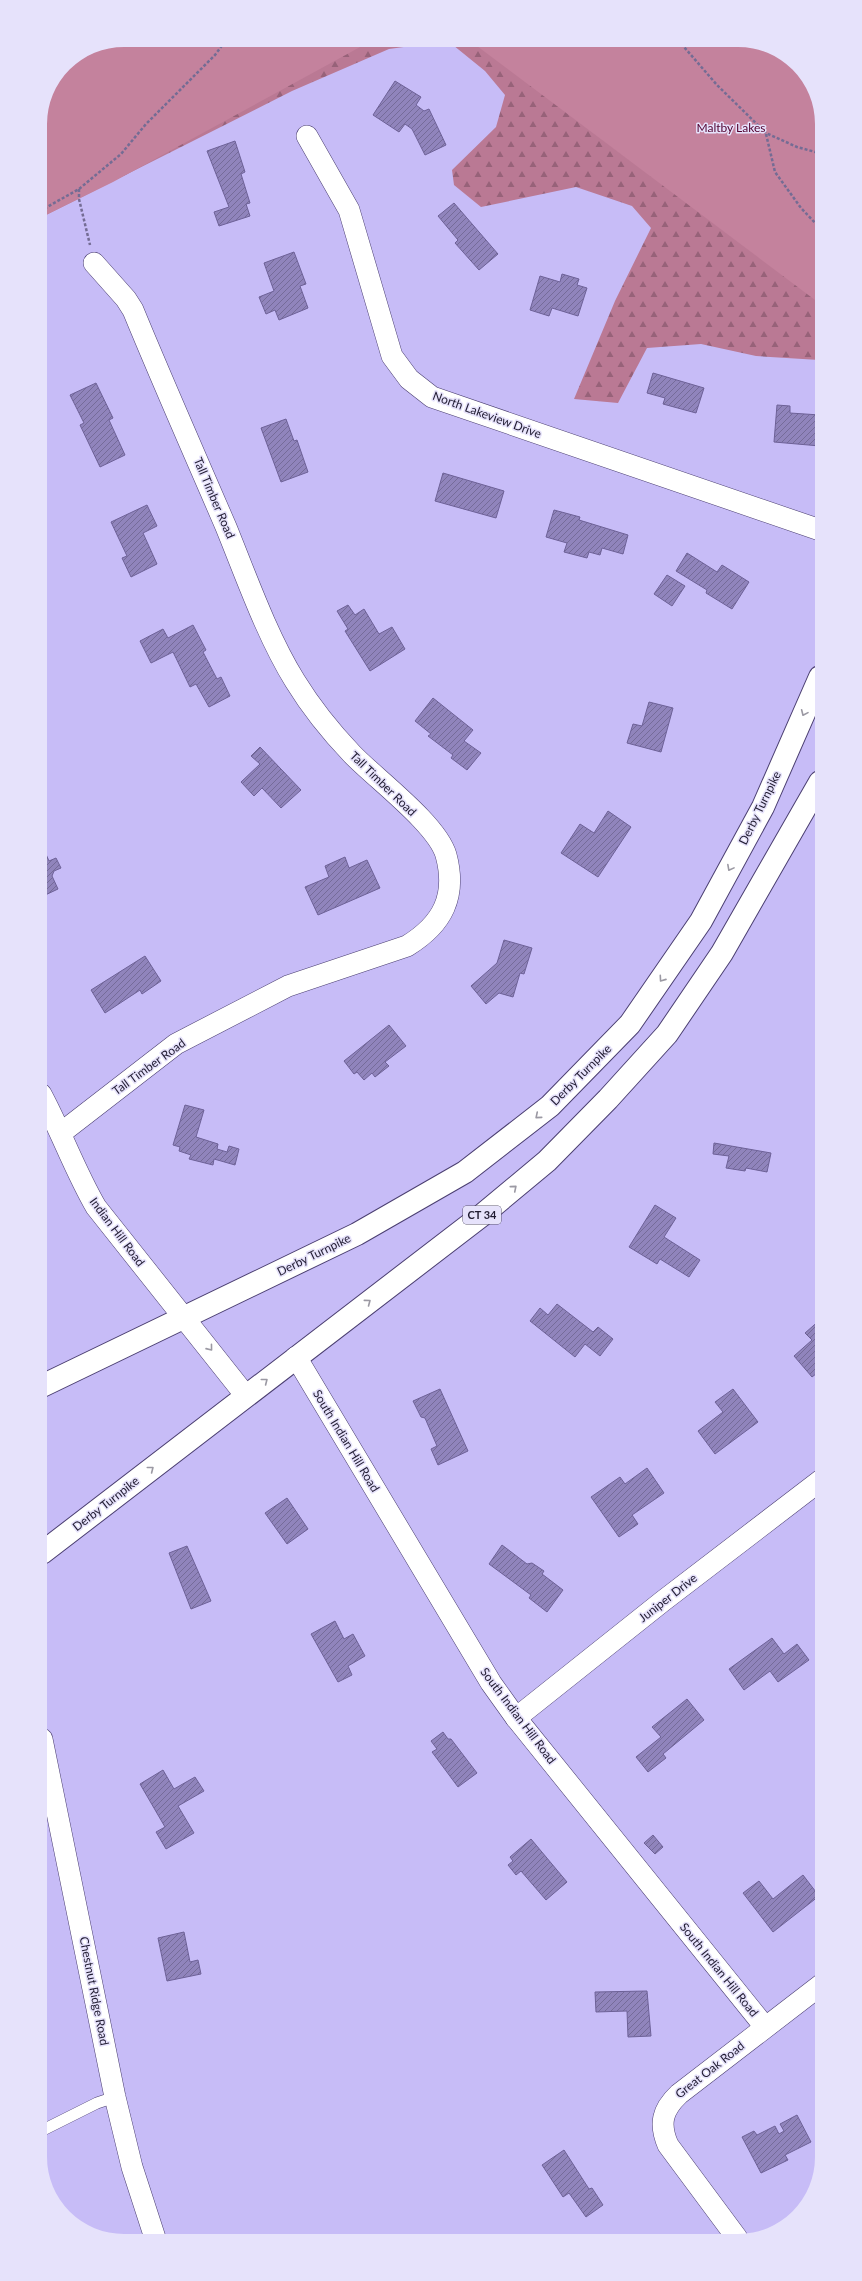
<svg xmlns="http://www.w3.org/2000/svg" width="862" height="2281" font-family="Lato,sans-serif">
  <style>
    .forest { fill: url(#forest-firs) }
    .green { fill: #c4829d }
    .building { fill: url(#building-hatch); stroke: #6d6197 }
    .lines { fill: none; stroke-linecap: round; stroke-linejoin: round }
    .lane-casing { stroke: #4b3f71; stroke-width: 12 }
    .street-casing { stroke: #4b3f71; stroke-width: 22 }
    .highway-casing { stroke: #4b3f71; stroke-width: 24 }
    .path { stroke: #746c94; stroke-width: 2.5; stroke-dasharray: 3 2; stroke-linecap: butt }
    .lane { stroke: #fff; stroke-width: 11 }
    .street { stroke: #fff; stroke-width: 21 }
    .highway { stroke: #fff; stroke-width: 22 }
    .oneway { stroke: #9b99a3 }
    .labels { text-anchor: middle; stroke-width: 3; stroke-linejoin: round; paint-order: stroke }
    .shield { fill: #e6e2fb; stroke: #5c576e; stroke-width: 1 }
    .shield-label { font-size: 11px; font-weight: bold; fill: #211c32 }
    .park-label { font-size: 12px; fill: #51002e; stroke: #e6e2fb }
    .street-label { font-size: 12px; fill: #211c32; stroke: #e6e2fb }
  </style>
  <defs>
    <pattern id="forest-firs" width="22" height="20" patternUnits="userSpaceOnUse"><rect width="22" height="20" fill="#ba7994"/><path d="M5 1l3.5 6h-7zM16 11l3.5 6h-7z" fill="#976279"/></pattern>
    <pattern id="building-hatch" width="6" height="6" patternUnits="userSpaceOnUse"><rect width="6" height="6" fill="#9084bc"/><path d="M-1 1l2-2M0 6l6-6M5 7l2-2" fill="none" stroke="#756b99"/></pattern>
  </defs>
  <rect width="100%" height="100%" fill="#c7bcf7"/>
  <path class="forest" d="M124 40H744L789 57 819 102V360L756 356 701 344 647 348 618 403 574 399 615 301 651 228 632 206 576 187 481 207 454 185 452 170 496 127 505 95 485 71 448 41 389 49 292 91 40 218V119L46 92 65 64 92 46Z"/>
  <g class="green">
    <path d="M124 40H373L113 182 40 218V119L46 92 65 64 92 46Z"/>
    <path d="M469 40H744L789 57 819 102V303Z"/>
  </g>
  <g class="building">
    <path d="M395 81 421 97 416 105 424 111 429 109 446 145 425 155 412 129 405 124 399 132 373 115Z"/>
    <path d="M235 141 245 172 241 174 250 203 246 204 250 216 219 226 214 212 229 207 207 151Z"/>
    <path d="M454 203 498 254 479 270 455 243 458 240 438 216Z"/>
    <path d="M294 252 306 284 300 286 308 308 279 320 275 310 266 314 259 297 274 291 264 263Z"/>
    <path d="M562 274 579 279 577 285 587 288 578 316 552 308 549 316 530 310 540 276 560 282Z"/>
    <path d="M653 373 704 388 696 413 663 404 665 398 647 393Z"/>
    <path d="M96 383 113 418 109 420 125 455 100 467 80 425 84 423 70 395Z"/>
    <path d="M777 405 790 406V413L820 415V446L774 442Z"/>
    <path d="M286 419 294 441 297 440 308 472 281 482 261 428Z"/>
    <path d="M443 473 504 491 496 518 435 501Z"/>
    <path d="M147 505 157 526 143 533 157 564 131 577 122 558 127 556 111 522Z"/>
    <path d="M554 510 580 517 579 520 628 535 623 554 602 548 600 555 589 552 587 558 564 552 567 543 546 537Z"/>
    <path d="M687 553 717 572 722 565 749 582 732 609 706 593 707 590 676 571Z"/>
    <path d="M667 575 685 586 672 606 654 594Z"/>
    <path d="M348 605 355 615 364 609 379 634 392 627 405 649 370 671 345 631 348 629 337 611Z"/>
    <path d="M193 625 206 650 203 652 217 679 221 677 230 696 209 707 196 684 190 687 173 652 151 663 140 641 163 629 168 638Z"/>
    <path d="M433 698 473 730 464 741 481 753 467 770 451 758 453 755 428 736 431 734 415 721Z"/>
    <path d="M649 702 673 708 661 752 627 743 633 724 642 726Z"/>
    <path d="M260 747 301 790 281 808 262 788 254 796 241 782 260 764 251 756Z"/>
    <path d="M608 811 631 827 598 877 561 853 580 824 594 833Z"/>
    <path d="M41 843 49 861 56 858 61 868 54 871 52 876 58 889 41 897Z"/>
    <path d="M345 857 349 868 367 860 380 888 318 915 305 887 329 877 325 866Z"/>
    <path d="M504 940 532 948 524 974 520 973 513 997 499 993 486 1004 471 986 497 963Z"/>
    <path d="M145 956 161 981 142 994 140 990 105 1013 91 990Z"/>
    <path d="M389 1025 406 1046 385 1062 389 1066 375 1077 372 1073 364 1080 357 1072 354 1074 344 1061Z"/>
    <path d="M185 1105 204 1110 196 1137 218 1144 217 1149 227 1152 229 1146 239 1149 235 1165 214 1159 213 1165 189 1159 191 1155 179 1151 180 1147 173 1145Z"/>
    <path d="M714 1143 771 1153 767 1172 746 1168 745 1171 726 1168 729 1156 713 1154Z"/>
    <path d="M655 1205 676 1218 664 1237 700 1260 689 1277 660 1259 657 1264 629 1247Z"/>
    <path d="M557 1304 593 1332 598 1327 613 1339 600 1356 585 1344 575 1357 530 1321 540 1308 548 1315Z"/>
    <path d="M821 1319V1370L812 1377 794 1356 812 1340 805 1333Z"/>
    <path d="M440 1389 468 1451 438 1465 431 1449 437 1446 425 1418 421 1417 413 1401Z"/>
    <path d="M733 1389 758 1422 715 1454 698 1431 723 1412 715 1402Z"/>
    <path d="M647 1468 664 1493 632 1515 638 1524 619 1537 591 1497 620 1477 625 1484Z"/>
    <path d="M287 1498 308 1529 287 1544 265 1513Z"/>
    <path d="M502 1545 527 1564 532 1563 544 1571 542 1574 563 1590 547 1612 529 1598 531 1595 489 1564Z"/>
    <path d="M187 1546 211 1601 191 1609 169 1553Z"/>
    <path d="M335 1621 344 1639 353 1634 365 1656 348 1666 352 1675 338 1682 311 1634Z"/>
    <path d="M772 1638 784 1654 797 1644 809 1660 778 1682 770 1671 744 1690 729 1669Z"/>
    <path d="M687 1699 704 1720 663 1754 666 1758 648 1772 636 1757 661 1737 652 1727Z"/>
    <path d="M443 1732 448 1739H451L477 1773 458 1787 432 1752 437 1749 431 1741Z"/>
    <path d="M163 1770 174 1789 195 1777 204 1791 178 1806 194 1833 166 1849 156 1832 165 1827 140 1784Z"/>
    <path d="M653 1835 663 1847 655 1854 644 1843Z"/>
    <path d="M531 1839 567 1882 546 1900 521 1871 516 1875 508 1865 513 1861 510 1857Z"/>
    <path d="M803 1875 819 1896 773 1932 743 1893 759 1881 773 1899Z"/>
    <path d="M184 1932 190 1962 198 1960 201 1974 167 1981 158 1938Z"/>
    <path d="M647 1991 651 2036 628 2037 627 2011 596 2012 595 1992Z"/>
    <path d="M797 2115 811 2142 785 2155 788 2160 761 2173 742 2137 754 2131 757 2135 775 2126 779 2134 784 2131 780 2124Z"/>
    <path d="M564 2150 589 2189 592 2188 603 2205 586 2217 569 2193 563 2197 542 2165Z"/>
  </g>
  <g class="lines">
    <g class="lane-casing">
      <path id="lane" d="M43 2130 97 2103 115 2097"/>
    </g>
    <g class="street-casing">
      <g id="street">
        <path d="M307 136 349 210 392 356 409 379 432 397 820 530"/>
        <path d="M41 1094C61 1131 75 1171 96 1207L246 1396"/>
        <path d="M61 1133 176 1044 288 986 407 946C443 924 457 896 446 855 437 824 376 779 352 754 331 732 311 707 295 681 267 636 246 576 226 527 195 455 163 383 133 310L126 299 94 263"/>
        <path d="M296 1357 491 1683 516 1718 765 2027"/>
        <path d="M516 1718 663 1601 821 1480"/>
        <path d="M42 1739 115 2097 132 2167 156 2241"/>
        <path d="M737 2238 668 2145C659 2124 662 2110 679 2094L822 1984"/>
      </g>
    </g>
    <g class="highway-casing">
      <g id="highway">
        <path d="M42 1386 357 1234 465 1172 550 1106 630 1024 701 921 763 807 820 677"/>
        <path d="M42 1553 481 1216 547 1161 608 1099 667 1034 722 953 820 782"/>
      </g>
    </g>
    <g class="path">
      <path d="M678 40 717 85 766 133 797 147 819 153"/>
      <path d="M766 134 775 172 801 208 819 227"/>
      <path d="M79 189V199L90 245"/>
      <path d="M40 211 79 189 121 154 146 124 215 55 226 40"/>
    </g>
    <use href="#lane" class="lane"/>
    <use href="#street" class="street"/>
    <use href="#highway" class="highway"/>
  </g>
  <defs><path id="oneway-chevron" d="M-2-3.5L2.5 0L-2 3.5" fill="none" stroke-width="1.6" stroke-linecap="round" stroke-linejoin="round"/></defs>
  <g class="oneway">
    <use href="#oneway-chevron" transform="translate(804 713) rotate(114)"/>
    <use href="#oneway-chevron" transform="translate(730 868) rotate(118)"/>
    <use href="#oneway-chevron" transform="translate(662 979) rotate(125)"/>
    <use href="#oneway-chevron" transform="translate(538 1116) rotate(140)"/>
    <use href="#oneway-chevron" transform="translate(514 1188) rotate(-40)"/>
    <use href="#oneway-chevron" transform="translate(368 1302) rotate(-37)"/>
    <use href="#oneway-chevron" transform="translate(210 1348) rotate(51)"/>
    <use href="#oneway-chevron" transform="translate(265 1381) rotate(-38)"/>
    <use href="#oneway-chevron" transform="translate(151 1469) rotate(-38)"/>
  </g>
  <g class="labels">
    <rect class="shield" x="463" y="1206" width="38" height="18" rx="3"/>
    <g class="shield-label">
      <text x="482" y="1219">CT 34</text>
    </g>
    <g class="park-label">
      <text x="731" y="132">Maltby Lakes</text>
    </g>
    <g class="street-label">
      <text transform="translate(487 415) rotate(20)" y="4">North Lakeview Drive</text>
      <text transform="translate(214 498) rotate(67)" y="4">Tall Timber Road</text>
      <text transform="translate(383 784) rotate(44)" y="4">Tall Timber Road</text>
      <text transform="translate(760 808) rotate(-64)" y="4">Derby Turnpike</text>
      <text transform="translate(149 1067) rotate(-36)" y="4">Tall Timber Road</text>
      <text transform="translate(581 1075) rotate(-45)" y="4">Derby Turnpike</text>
      <text transform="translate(117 1232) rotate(53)" y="4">Indian Hill Road</text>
      <text transform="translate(314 1255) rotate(-26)" y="4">Derby Turnpike</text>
      <text transform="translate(346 1441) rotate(59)" y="4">South Indian Hill Road</text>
      <text transform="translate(106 1504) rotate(-38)" y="4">Derby Turnpike</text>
      <text transform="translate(668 1598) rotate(-38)" y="4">Juniper Drive</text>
      <text transform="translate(518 1716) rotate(53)" y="4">South Indian Hill Road</text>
      <text transform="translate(719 1970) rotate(51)" y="4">South Indian Hill Road</text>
      <text transform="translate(94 1991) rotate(79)" y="4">Chestnut Ridge Road</text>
      <text transform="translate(710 2070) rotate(-38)" y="4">Great Oak Road</text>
    </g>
  </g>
  <path d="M0 0H862V2281H0ZM124 47H738A77 77 0 0 1 815 124V2157A77 77 0 0 1 738 2234H124A77 77 0 0 1 47 2157V124A77 77 0 0 1 124 47Z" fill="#e6e2fb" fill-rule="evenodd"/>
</svg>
